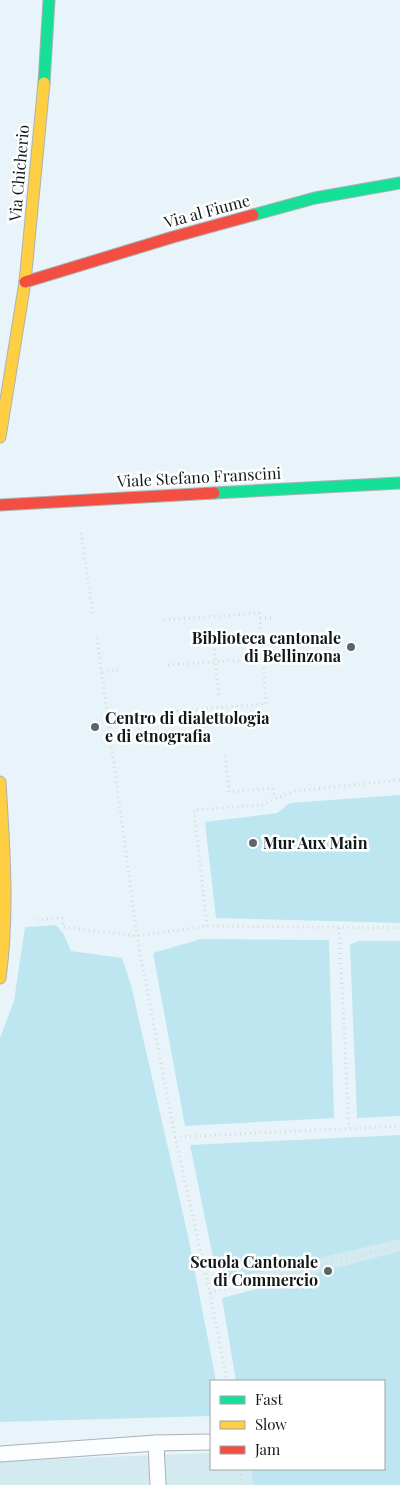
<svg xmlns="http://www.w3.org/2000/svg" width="400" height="1485" font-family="'Playfair Display',serif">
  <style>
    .built { fill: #d4eaf1 }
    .green { fill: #bee6f1 }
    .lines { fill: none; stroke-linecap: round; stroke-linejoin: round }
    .lane-casing { stroke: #a9b2b6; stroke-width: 17 }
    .fast-casing { stroke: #a9b2b6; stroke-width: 13 }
    .slow-casing { stroke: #a9b2b6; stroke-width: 13 }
    .jam-casing { stroke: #a9b2b6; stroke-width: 13 }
    .path { stroke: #d7dadb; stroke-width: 3; stroke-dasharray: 1 4; stroke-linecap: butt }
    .lane { stroke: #fcfdfe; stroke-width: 15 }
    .fast { stroke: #16e098; stroke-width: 11 }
    .slow { stroke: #ffcf43; stroke-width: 11 }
    .jam { stroke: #f24e42; stroke-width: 11 }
    .poi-dot { fill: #5c6669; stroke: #fff; stroke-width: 2 }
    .labels { text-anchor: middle; stroke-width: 5; stroke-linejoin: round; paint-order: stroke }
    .street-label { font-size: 16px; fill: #11191b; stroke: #fff }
    .poi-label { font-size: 16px; font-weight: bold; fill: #11191b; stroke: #fff; text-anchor: end }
  </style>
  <rect width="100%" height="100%" fill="#e8f4f9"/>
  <path class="built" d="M400 1153V1485H0V1461L211 1453V1469H384V1381H249L262 1160Z"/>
  <g class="green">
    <path d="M400 795V923L216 918 205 822 277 813 290 803Z"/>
    <path d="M56 925 63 933 71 951 122 958 131 985 188 1236 216 1381H211V1416L0 1422V1038L14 1001 25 927Z"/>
    <path d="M201 939 329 940 334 1118 185 1126 153 953Z"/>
    <path d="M358 941H400V1116L357 1118 350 945Z"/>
    <path d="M400 1135V1239L218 1282 190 1145Z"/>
    <path d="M400 1251V1485H254L251 1469H384V1381H236L222 1298Z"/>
  </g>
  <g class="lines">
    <g class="lane-casing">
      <g id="lane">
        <path d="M156 1443 158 1485"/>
        <path d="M0 1454 156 1443 211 1442"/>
      </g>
    </g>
    <g class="fast-casing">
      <g id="fast">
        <path d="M44 83 49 0"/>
        <path d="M253 215 315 198 400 183"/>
        <path d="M214 493 400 483"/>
      </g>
    </g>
    <g class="slow-casing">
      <g id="slow">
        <path d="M0 437 25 282 44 83"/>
        <path d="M0 782C4 848 9 913 0 978"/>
      </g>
    </g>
    <g class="jam-casing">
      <g id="jam">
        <path d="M25 282 173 237 253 215"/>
        <path d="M0 505 214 493"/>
      </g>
    </g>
    <g class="path">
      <path d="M81 533 93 614"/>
      <path d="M260 618H271"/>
      <path d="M164 620 259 613 260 618 266 704 172 711"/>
      <path d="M212 629 219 697"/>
      <path d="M97 638 137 936 175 1137 210 1293 227 1381"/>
      <path d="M168 665 260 659"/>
      <path d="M102 672 118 670"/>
      <path d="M225 756 229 792 272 788 276 798"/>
      <path d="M37 920 62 918 63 927 137 936 207 926 400 928"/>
      <path d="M207 926 194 810 261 805 294 791 400 780"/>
      <path d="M339 928 349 1128"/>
      <path d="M175 1137 400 1126"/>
      <path d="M210 1293 400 1246"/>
      <path d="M240 1469 241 1485"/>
    </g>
    <use href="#lane" class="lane"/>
    <use href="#fast" class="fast"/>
    <use href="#slow" class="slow"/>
    <use href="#jam" class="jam"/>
  </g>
  <g class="poi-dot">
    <circle cx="351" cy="647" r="5"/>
    <circle cx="95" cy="727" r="5"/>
    <circle cx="253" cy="843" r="5"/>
    <circle cx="328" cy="1271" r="5"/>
  </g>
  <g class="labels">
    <g class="street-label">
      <text transform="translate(19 173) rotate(-85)" y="6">Via Chicherio</text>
      <text transform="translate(207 211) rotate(-15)" y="6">Via al Fiume</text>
      <text transform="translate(199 477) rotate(-3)" y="6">Viale Stefano Franscini</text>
    </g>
    <g class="poi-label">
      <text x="341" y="644">Biblioteca cantonale<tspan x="341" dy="18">di Bellinzona</tspan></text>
      <text x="105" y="724" text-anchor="start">Centro di dialettologia<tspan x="105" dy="18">e di etnografia</tspan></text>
      <text x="263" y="849" text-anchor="start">Mur Aux Main</text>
      <text x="318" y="1268">Scuola Cantonale<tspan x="318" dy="18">di Commercio</tspan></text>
    </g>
  </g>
  <rect x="210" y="1380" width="175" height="90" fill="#ffffff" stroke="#a0a3a4"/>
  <rect x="220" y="1396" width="25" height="8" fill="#16e098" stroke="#a0a3a4"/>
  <text x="255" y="1405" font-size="15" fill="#11191b">Fast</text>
  <rect x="220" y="1421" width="25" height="8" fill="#ffcf43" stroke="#a0a3a4"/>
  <text x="255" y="1430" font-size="15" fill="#11191b">Slow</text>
  <rect x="220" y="1446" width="25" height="8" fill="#f24e42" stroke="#a0a3a4"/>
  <text x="255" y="1455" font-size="15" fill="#11191b">Jam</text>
</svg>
